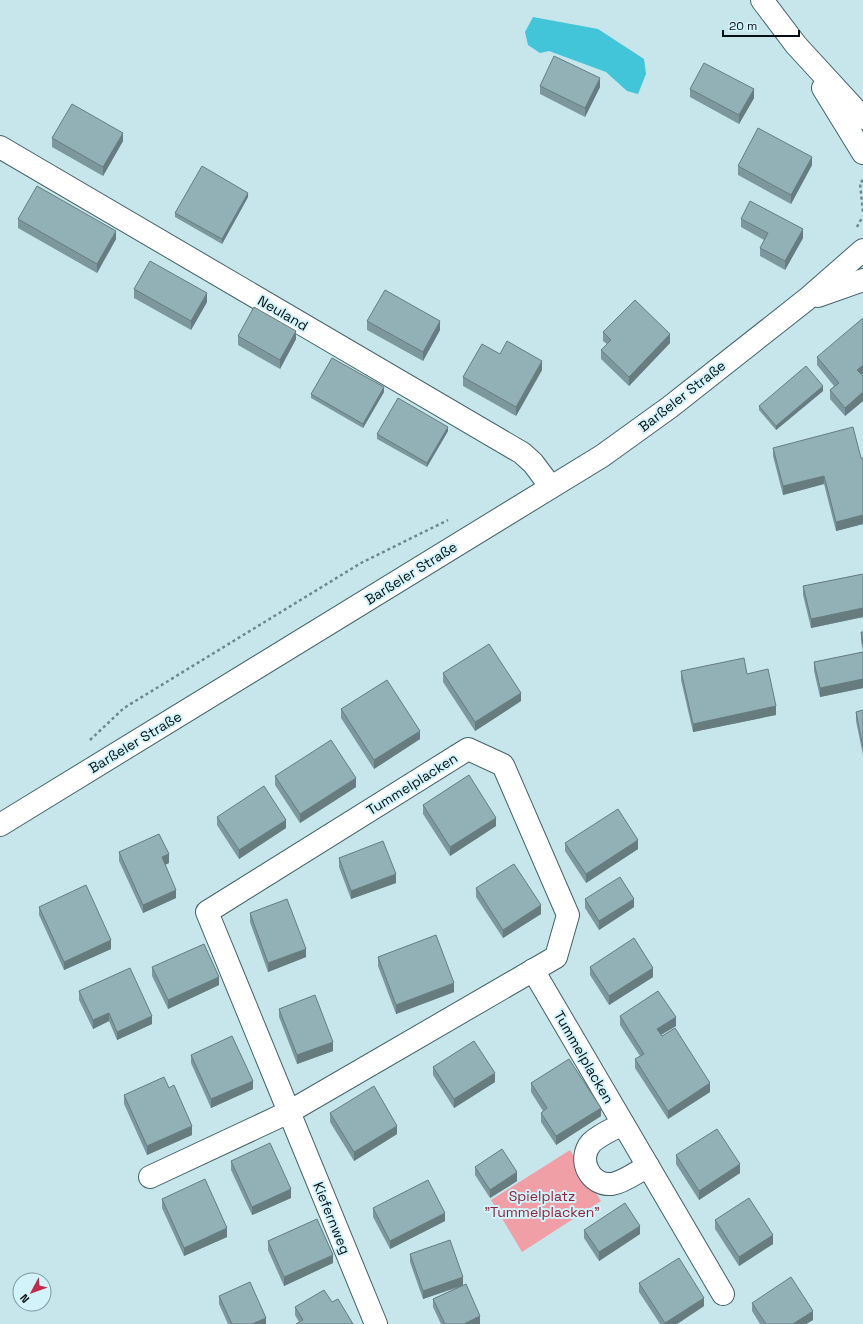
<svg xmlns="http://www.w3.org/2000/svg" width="863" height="1324" font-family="'Space Grotesk',sans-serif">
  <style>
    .green { fill: #f19fa7 }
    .water { fill: #42c4d9 }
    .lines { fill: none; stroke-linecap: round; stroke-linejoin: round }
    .minor-casing { stroke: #446166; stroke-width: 24 }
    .secondary-casing { stroke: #446166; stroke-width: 24 }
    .path { stroke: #6f868a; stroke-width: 2.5; stroke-dasharray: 3 3; stroke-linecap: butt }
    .minor { stroke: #fff; stroke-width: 22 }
    .secondary { stroke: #fff; stroke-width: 22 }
    .wall { fill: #7d989d }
    .shaded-wall { fill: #667c7f }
    .building { fill: #91b1b6; stroke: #667c7f }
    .labels { text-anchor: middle; stroke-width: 4; stroke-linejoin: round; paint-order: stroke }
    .street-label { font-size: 14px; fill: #051012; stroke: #d3f3fa }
    .park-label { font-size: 14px; fill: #8e2139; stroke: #d3f3fa }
  </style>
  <rect width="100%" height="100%" fill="#c6e6ec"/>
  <path class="green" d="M570 1150 601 1201 522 1252 491 1200Z"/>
  <path class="water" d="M533 17 598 29 644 59 646 74 638 94 627 91 606 72 549 51 540 53 528 45 525 32Z"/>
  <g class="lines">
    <g class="minor-casing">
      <g id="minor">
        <path d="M0 147 522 453 533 463 551 487"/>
        <path d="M533 970 723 1294"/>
        <path d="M623 1124C613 1129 599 1135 591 1143 577 1160 590 1186 612 1184 624 1182 637 1172 648 1166"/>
        <path d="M150 1177 289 1112 556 957 568 915 503 765 468 749 207 912 376 1324"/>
      </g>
    </g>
    <g class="secondary-casing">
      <g id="secondary">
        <path d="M762 0 796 45 863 118"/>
        <path d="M823 88 863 153"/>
        <path d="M818 296 863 280"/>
        <path d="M0 825 602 456 670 407 807 299 863 250"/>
      </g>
    </g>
    <g class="path">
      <path d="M863 180 860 183 863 213"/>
      <path d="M857 227 863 216"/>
      <path d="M90 740 124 708 361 563 448 520"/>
    </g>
    <use href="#minor" class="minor"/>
    <use href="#secondary" class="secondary"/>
  </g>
  <g class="wall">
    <path d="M540 86 600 87 585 117 540 94Z"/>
    <path d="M690 89 754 98 739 124 690 97Z"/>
    <path d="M52 138 123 141 103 176 52 147Z"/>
    <path d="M812 165 791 204 738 175V166Z"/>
    <path d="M248 197 222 244 175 217V213Z"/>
    <path d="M18 219 116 239 97 273 18 228Z"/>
    <path d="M741 219 803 238 785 270 760 256V248L764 240 741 227Z"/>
    <path d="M134 289 207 302 191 330 134 298Z"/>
    <path d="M367 321 440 330 423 361 367 330Z"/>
    <path d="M603 332 670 343 629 386 601 359V350L607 344 603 341Z"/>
    <path d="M238 336 296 339 280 369 238 345Z"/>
    <path d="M500 354 542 370 516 416 463 386V377Z"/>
    <path d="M817 357 862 375 863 376V401L845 416 830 399V390L834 386 817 365Z"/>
    <path d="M823 391 776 430 759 410V406Z"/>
    <path d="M384 392 363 428 311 398V394Z"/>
    <path d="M448 431 427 467 377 439V434Z"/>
    <path d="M773 448 861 458H863V524L836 531 824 484 783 495 773 456Z"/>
    <path d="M863 574V617L811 628 803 595V586Z"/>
    <path d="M861 632H863V688L820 697 814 671V662L863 652 861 641Z"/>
    <path d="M681 671 747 674 776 715 693 732 681 680Z"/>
    <path d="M443 673 521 701 475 731 443 682Z"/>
    <path d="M341 709 420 739 374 769 341 718Z"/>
    <path d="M863 710V755L856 721V712Z"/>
    <path d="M275 776 356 787 300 823 275 785Z"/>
    <path d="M423 805 496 826 450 856 423 814Z"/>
    <path d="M217 817 286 828 239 859 217 825Z"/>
    <path d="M565 843 638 849 586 883 565 851Z"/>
    <path d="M119 852 169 863 165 865 176 898 143 913 119 861Z"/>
    <path d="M339 858 396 883 351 899 339 867Z"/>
    <path d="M476 888 541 914 503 938 476 897Z"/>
    <path d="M585 899 634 907 599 930 585 908Z"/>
    <path d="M39 907 111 949 64 970 39 915Z"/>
    <path d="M250 913 306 957 268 972 250 922Z"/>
    <path d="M378 957 454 992 396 1014 378 966Z"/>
    <path d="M152 967 219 985 168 1009 152 976Z"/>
    <path d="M590 967 653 977 609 1005 590 975Z"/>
    <path d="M79 991 152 1024 117 1040 109 1021 93 1029 79 1000Z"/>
    <path d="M279 1009 333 1051 297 1064 279 1017Z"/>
    <path d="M620 1016 676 1026 661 1035 710 1092 668 1119 635 1068V1059L640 1056 620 1025Z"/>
    <path d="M191 1055 253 1089 211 1108 191 1063Z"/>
    <path d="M433 1067 495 1082 454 1108 433 1075Z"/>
    <path d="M531 1083 601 1116 556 1145 541 1122V1113L543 1111 531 1092Z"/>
    <path d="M169 1088 192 1135 147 1155 124 1104V1095Z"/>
    <path d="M330 1113 397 1134 354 1161 330 1122Z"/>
    <path d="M676 1155 740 1173 699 1200 676 1164Z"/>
    <path d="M231 1161 291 1198 252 1215 231 1170Z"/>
    <path d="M475 1167 517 1181 490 1198 475 1175Z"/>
    <path d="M162 1199 227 1237 184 1256 162 1208Z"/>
    <path d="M373 1208 445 1221 390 1249 373 1217Z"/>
    <path d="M715 1220 773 1244 739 1266 715 1229Z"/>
    <path d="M584 1230 640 1234 599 1261 584 1238Z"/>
    <path d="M268 1241 333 1263 284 1286 268 1250Z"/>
    <path d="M410 1254 463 1285 480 1324H441L433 1307V1299L456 1288 423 1299 410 1262Z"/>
    <path d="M639 1283 704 1306 677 1324H660L639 1292Z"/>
    <path d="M219 1296 266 1324H228L219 1304Z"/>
    <path d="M332 1302 299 1322 295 1315V1307Z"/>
    <path d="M752 1303 813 1320 806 1324H760L752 1311Z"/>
  </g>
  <g class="shaded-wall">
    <path d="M600 78V87L585 117V108Z"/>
    <path d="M754 89V98L739 124V115Z"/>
    <path d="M123 133V141L103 176V167Z"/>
    <path d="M812 157V165L791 204V195Z"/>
    <path d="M248 193V197L222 244V239Z"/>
    <path d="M803 229V238L785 270V261Z"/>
    <path d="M116 231V239L97 273V264Z"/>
    <path d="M207 293V302L191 330V321Z"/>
    <path d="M440 321V330L423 361V352Z"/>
    <path d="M296 331V339L280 369V360Z"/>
    <path d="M670 334V343L629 386V377Z"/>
    <path d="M542 361V370L516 416V407Z"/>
    <path d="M863 365V374L857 378V370Z"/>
    <path d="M823 386V391L776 430V426Z"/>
    <path d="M384 387V392L363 428V424Z"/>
    <path d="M863 392V401L845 416V408Z"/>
    <path d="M448 427V431L427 467V463Z"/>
    <path d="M824 476V484L783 495V486Z"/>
    <path d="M863 515V524L836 531V522Z"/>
    <path d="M863 608V617L811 628V619Z"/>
    <path d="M863 679V688L820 697V688Z"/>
    <path d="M521 693V701L475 731V722Z"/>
    <path d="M776 706V715L693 732V724Z"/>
    <path d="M420 731V739L374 769V760Z"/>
    <path d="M356 778V787L300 823V814Z"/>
    <path d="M496 818V826L450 856V847Z"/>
    <path d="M286 820V828L239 859V850Z"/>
    <path d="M638 840V849L586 883V874Z"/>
    <path d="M169 854V863L162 866V857Z"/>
    <path d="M396 874V883L351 899V891Z"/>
    <path d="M176 890V898L143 913V905Z"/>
    <path d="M634 899V907L599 930V921Z"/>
    <path d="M541 905V914L503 938V930Z"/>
    <path d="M111 940V949L64 970V962Z"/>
    <path d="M306 949V957L268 972V963Z"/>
    <path d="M653 968V977L609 1005V996Z"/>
    <path d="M219 977V985L168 1009V1000Z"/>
    <path d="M454 983V992L396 1014V1005Z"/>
    <path d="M109 1013V1021L93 1029V1020Z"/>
    <path d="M152 1016V1024L117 1040V1032Z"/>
    <path d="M676 1017V1026L657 1037V1029Z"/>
    <path d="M333 1042V1051L297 1064V1055Z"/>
    <path d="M495 1073V1082L454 1108V1099Z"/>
    <path d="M253 1081V1089L211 1108V1099Z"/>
    <path d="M710 1083V1092L668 1119V1111Z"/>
    <path d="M601 1108V1116L556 1145V1136Z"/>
    <path d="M192 1126V1135L147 1155V1146Z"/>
    <path d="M397 1126V1134L354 1161V1152Z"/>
    <path d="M740 1164V1173L699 1200V1191Z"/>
    <path d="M517 1172V1181L490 1198V1190Z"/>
    <path d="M291 1189V1198L252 1215V1207Z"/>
    <path d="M445 1213V1221L390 1249V1241Z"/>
    <path d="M640 1226V1234L599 1261V1252Z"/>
    <path d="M227 1228V1237L184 1256V1248Z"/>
    <path d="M773 1235V1244L739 1266V1257Z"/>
    <path d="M333 1255V1263L284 1286V1277Z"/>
    <path d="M463 1277V1285L423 1299V1291Z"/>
    <path d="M704 1298V1306L677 1324H665V1323Z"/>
    <path d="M813 1311V1320L806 1324H793Z"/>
    <path d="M480 1316V1324H464Z"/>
    <path d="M266 1318V1324H252Z"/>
  </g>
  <g class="building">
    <path d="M554 56 600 78 585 108 540 86Z"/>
    <path d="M704 63 754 89 739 115 690 89Z"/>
    <path d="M72 104 123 133 103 167 52 138Z"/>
    <path d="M758 128 812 157 791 195 738 166Z"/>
    <path d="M202 166 248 193 222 239 175 213Z"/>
    <path d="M37 186 116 231 97 264 18 219Z"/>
    <path d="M750 201 803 229 785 261 760 248 768 233 741 219Z"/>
    <path d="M150 261 207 293 191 321 134 289Z"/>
    <path d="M385 290 440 321 423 352 367 321Z"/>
    <path d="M635 300 670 334 629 377 601 350 611 340 603 332Z"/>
    <path d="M254 307 296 331 280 360 238 336Z"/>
    <path d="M863 318V365L857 370 863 376V392L845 408 830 390 839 383 817 357Z"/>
    <path d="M507 341 542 361 516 407 463 377 482 344 500 354Z"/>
    <path d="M332 358 384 387 363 424 311 394Z"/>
    <path d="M806 366 823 386 776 426 759 406Z"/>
    <path d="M398 398 448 427 427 463 377 434Z"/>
    <path d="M853 427 861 458H863V515L836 522 824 476 783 486 773 448Z"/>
    <path d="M863 574V608L811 619 803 586Z"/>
    <path d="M861 632H863V644Z"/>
    <path d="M489 644 521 693 475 722 443 673Z"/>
    <path d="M863 652V679L820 688 814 662Z"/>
    <path d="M744 658 747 674 768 669 776 706 693 724 681 671Z"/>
    <path d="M387 680 420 731 374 760 341 709Z"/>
    <path d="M863 710V747L856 712Z"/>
    <path d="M331 740 356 778 300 814 275 776Z"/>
    <path d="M469 775 496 818 450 847 423 805Z"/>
    <path d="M264 786 286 820 239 850 217 817Z"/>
    <path d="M618 809 638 840 586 874 565 843Z"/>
    <path d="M159 834 169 854 162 857 176 890 143 905 119 852Z"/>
    <path d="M383 841 396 874 351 891 339 858Z"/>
    <path d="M514 864 541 905 503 930 476 888Z"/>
    <path d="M620 877 634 899 599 921 585 899Z"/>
    <path d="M86 885 111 940 64 962 39 907Z"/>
    <path d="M287 899 306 949 268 963 250 913Z"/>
    <path d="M436 935 454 983 396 1005 378 957Z"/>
    <path d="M634 938 653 968 609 996 590 967Z"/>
    <path d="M204 944 219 977 168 1000 152 967Z"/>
    <path d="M130 968 152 1016 117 1032 109 1013 93 1020 79 991Z"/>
    <path d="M658 991 676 1017 657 1029 662 1036 675 1028 710 1083 668 1111 635 1059 644 1054 620 1016Z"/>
    <path d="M315 995 333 1042 297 1055 279 1009Z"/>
    <path d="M232 1036 253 1081 211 1099 191 1055Z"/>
    <path d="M474 1041 495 1073 454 1099 433 1067Z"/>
    <path d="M569 1059 601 1108 556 1136 541 1113 547 1108 531 1083Z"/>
    <path d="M164 1077 169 1088 174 1085 192 1126 147 1146 124 1095Z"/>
    <path d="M374 1086 397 1126 354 1152 330 1113Z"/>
    <path d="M717 1129 740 1164 699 1191 676 1155Z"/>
    <path d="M270 1143 291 1189 252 1207 231 1161Z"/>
    <path d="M502 1149 517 1172 490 1190 475 1167Z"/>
    <path d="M205 1179 227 1228 184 1248 162 1199Z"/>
    <path d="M428 1180 445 1213 390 1241 373 1208Z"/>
    <path d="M749 1198 773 1235 739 1257 715 1220Z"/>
    <path d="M625 1203 640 1226 599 1252 584 1230Z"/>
    <path d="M317 1219 333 1255 284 1277 268 1241Z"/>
    <path d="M450 1240 463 1277 423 1291 410 1254Z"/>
    <path d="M679 1258 704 1298 665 1323 639 1283Z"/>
    <path d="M791 1277 813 1311 793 1324H766L752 1303Z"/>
    <path d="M250 1282 266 1318 252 1324H232L219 1296Z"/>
    <path d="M466 1284 480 1316 464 1324H445L433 1299Z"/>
    <path d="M324 1290 332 1302 338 1299 353 1324H296L303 1320 295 1307Z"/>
  </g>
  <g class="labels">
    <g class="street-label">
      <text transform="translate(283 313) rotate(30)" y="5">Neuland</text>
      <text transform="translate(682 396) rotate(-38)" y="5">Barßeler Straße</text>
      <text transform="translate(411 573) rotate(-32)" y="5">Barßeler Straße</text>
      <text transform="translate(135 742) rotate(-31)" y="5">Barßeler Straße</text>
      <text transform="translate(412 784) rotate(-32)" y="5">Tummelplacken</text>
      <text transform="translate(584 1057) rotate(60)" y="5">Tummelplacken</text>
      <text transform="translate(332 1218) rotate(68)" y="5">Kiefernweg</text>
    </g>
    <g class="park-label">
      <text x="542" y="1201">Spielplatz<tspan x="542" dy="16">"Tummelplacken"</tspan></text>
    </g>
  </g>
  <g transform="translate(32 1292) rotate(229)"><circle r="19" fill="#d3f3fa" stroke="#81989d"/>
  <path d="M0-3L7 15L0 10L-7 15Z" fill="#be2d4e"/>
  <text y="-6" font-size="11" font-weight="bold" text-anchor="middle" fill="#051012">N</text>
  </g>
  <path d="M723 30v6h76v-6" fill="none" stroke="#051012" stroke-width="2"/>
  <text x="729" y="30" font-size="12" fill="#051012" stroke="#d3f3fa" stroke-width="3" paint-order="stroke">20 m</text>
</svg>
